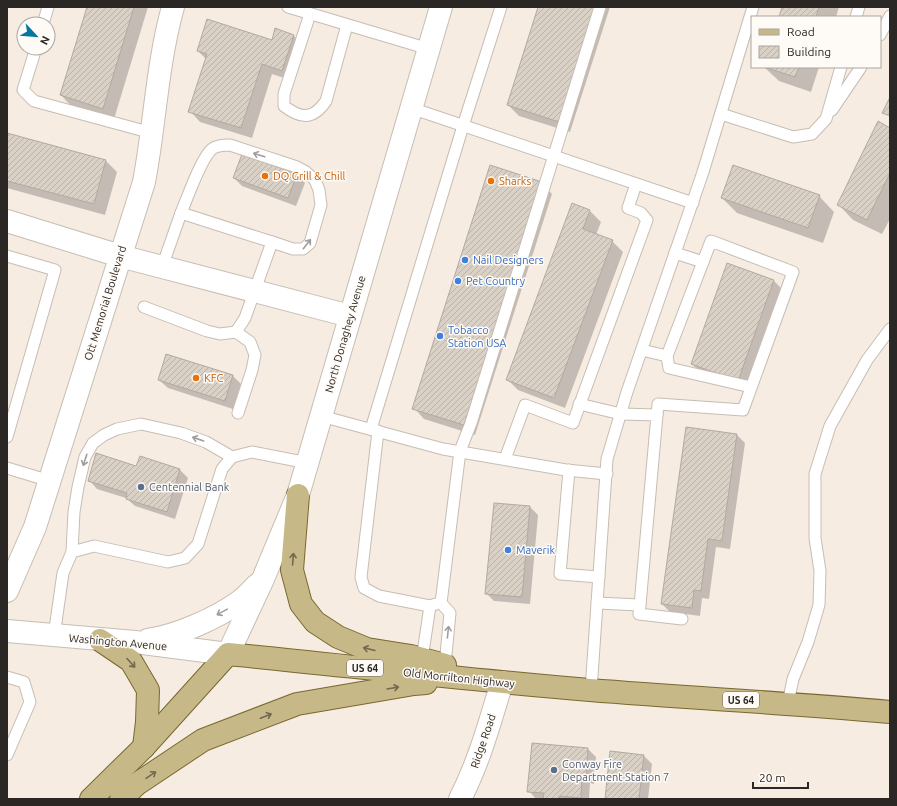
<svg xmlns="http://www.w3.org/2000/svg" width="897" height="806" font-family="Ubuntu,sans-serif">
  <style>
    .shadow { fill: #0003 }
    .building { fill: url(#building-hatch); stroke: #b2a99f }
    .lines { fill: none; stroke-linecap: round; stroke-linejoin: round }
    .lane-casing { stroke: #c6bdb3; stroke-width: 13 }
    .street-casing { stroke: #c6bdb3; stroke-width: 24 }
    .secondary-casing { stroke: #c6bdb3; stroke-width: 24 }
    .primary-casing { stroke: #786830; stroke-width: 24 }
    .lane { stroke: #fff; stroke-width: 11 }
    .street { stroke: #fff; stroke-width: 22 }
    .secondary { stroke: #fff; stroke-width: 22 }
    .primary { stroke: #c7b987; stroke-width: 22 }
    .oneway { stroke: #a09e9c }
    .oneway2 { stroke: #716951 }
    .food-dot { fill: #e8710a; stroke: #fefaf6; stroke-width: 1.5 }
    .shop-dot { fill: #3f7fe0; stroke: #fefaf6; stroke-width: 1.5 }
    .service-dot { fill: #5c6f8a; stroke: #fefaf6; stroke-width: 1.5 }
    .labels { text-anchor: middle; stroke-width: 3; stroke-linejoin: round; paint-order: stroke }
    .shield { fill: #fefaf6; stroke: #6a6663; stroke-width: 1 }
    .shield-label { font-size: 10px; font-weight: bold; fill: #2b2724 }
    .food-label { font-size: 11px; fill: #c56008; stroke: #fefaf6; text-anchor: start }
    .shop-label { font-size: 11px; fill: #366cbe; stroke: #fefaf6; text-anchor: start }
    .street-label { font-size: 11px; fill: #2b2724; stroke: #fefaf6 }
    .service-label { font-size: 11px; fill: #4e5e75; stroke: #fefaf6; text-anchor: start }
  </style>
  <defs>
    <pattern id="building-hatch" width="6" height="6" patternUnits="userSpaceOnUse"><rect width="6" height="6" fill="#d9d0c6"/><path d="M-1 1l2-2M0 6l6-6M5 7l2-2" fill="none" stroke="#bab3aa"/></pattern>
  </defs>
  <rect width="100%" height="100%" fill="#f6ece2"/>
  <g class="shadow">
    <path d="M88 7H148L114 119 71 106 61 95Z"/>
    <path d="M539 7H610L570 132 519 116 508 105Z"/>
    <path d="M783 7H839L836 17H780Z"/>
    <path d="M293 35 304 46 293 81 272 74 252 138 200 122 190 111 206 59 198 51 272 42Z"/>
    <path d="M764 67H819L811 92 779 81Z"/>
    <path d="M890 129V219L882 234 853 220 838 204Z"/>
    <path d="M7 134 106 161 117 172 105 215 7 188Z"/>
    <path d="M296 175 305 183 296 206 242 186 234 178Z"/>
    <path d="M541 183 552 194 475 435 424 419 414 408Z"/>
    <path d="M819 196 834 212 823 243 737 213 722 198Z"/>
    <path d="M590 211 601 222 596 235 612 241 623 252 565 408 518 390 507 379Z"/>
    <path d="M728 265 774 281 785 292 749 391 703 375 692 364Z"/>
    <path d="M167 355 233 376 241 384 233 409 168 388 159 380Z"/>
    <path d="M686 428 737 435 745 443 730 549 716 547 709 599 702 598 700 616 670 612 662 604Z"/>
    <path d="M137 468 180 470 188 478 175 519 135 506 126 498 97 489 89 480Z"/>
    <path d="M530 507 538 515 530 604 494 601 486 593Z"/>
    <path d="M588 749 596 757 594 784 590 783 589 799H536L529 791Z"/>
    <path d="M644 756 652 764 648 799H606Z"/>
  </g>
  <g class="building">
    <path d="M87 7H134L103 109 60 95Z"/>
    <path d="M538 7H596L559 122 507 105Z"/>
    <path d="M782 7H819L816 17H779Z"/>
    <path d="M207 19 272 40 275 28 294 35 282 71 262 64 241 128 188 112 207 54 197 51Z"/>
    <path d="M764 67H799L795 77Z"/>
    <path d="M890 97V116L882 113Z"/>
    <path d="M878 121 890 128V173L867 220 837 205Z"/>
    <path d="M7 133 106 160 94 204 7 181Z"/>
    <path d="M242 154 297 174 288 198 233 178Z"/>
    <path d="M490 165 542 182 464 425 412 409Z"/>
    <path d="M733 165 820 195 808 228 721 198Z"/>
    <path d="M572 203 590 210 583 229 613 240 554 398 506 380Z"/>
    <path d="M727 263 774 280 738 381 691 364Z"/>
    <path d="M166 354 233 375 225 401 158 380Z"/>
    <path d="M686 427 737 434 722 541 708 539 701 591 694 590 692 608 661 604Z"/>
    <path d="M96 453 136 466 140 456 180 469 167 512 126 499 127 493 88 481Z"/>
    <path d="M494 503 530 506 522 597 485 594Z"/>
    <path d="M532 743 588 748 586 776H582L581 798 559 796V799H543L544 793 527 792Z"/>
    <path d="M610 751 644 755 639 799H605Z"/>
  </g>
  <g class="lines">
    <g class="lane-casing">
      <g id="lane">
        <path d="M288 7 429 49"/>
        <path d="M310 14 284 94V106C301 119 313 120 326 101L347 25"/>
        <path d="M856 17 859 7"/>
        <path d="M43 24 48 7"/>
        <path d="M880 35 890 16"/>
        <path d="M36 48 23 90 34 101 152 133"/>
        <path d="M411 108 693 203"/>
        <path d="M832 110 861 67"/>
        <path d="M721 114 793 137 812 134 826 119 841 67"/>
        <path d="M181 213C187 199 201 158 212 149 217 145 225 145 230 145L297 167 306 172 315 180 319 190 321 205 310 243 303 249H293L272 242"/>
        <path d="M675 253 703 262"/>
        <path d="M7 256 55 270 7 437"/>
        <path d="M144 307 207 331 220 334 236 332 245 318 272 242 181 213 162 267"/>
        <path d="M236 332 250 342 255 355 252 370 238 413"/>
        <path d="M642 350 667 356"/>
        <path d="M579 404 621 414 657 415 640 605"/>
        <path d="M657 415 658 404 743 410 793 272 711 241 667 356 669 368 751 387"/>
        <path d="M321 416 443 449 566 470 607 474"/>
        <path d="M371 429 463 126 501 7"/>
        <path d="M378 431 361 577 364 588 379 596 430 606"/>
        <path d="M505 459 525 405 573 423 647 220 641 213 628 208 636 184"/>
        <path d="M7 468 50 481"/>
        <path d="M569 470 560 574 599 577"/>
        <path d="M72 552 74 512 78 487 85 457 93 443 104 435 117 429 141 424 181 433 206 442 232 457"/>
        <path d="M441 603 460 451 471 423 600 7"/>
        <path d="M441 603 450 613 445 665"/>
        <path d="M597 603 640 605 639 614 682 619"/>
        <path d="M54 636 63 573 72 552 94 546 168 562 185 558 198 544 222 469 232 457 252 452 308 463"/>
        <path d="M422 659 430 606 436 604"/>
        <path d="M7 677 24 682 30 702 7 755"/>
        <path d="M591 690 607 459 627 392 703 172 753 7"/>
        <path d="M788 703 793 679 808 642 819 605 820 571 815 538V474L830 426 867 360 890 329"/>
      </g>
    </g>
    <g class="street-casing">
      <g id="street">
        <path d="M7 221 120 256 350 316"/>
        <path d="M7 591 35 527 144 182C155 124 157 64 173 7"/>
        <path d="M460 799C479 762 490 722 502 682"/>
      </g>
    </g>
    <g class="secondary-casing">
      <g id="secondary">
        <path d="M7 631 135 642 228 654 263 579 298 495 441 7"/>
        <path d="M148 640C176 636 215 619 239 602 245 598 251 591 257 585"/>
      </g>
    </g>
    <g class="primary-casing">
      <g id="primary">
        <path d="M298 495 292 570 301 604 315 622 338 637 367 649 411 656 445 665"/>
        <path d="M100 640 131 661 148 690 147 722 144 747"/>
        <path d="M91 799 144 747 228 654C349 666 469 680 590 690 690 698 790 703 890 712"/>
        <path d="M121 799 137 784 203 740 297 704 414 684 426 683"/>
      </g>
    </g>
    <use href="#lane" class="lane"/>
    <use href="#street" class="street"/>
    <use href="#secondary" class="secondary"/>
    <use href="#primary" class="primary"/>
  </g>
  <defs><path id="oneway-shaft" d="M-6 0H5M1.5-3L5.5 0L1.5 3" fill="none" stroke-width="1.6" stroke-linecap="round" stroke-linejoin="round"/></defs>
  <g class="oneway">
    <use href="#oneway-shaft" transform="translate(259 155) rotate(-162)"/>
    <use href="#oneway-shaft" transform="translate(307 244) rotate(-52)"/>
    <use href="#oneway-shaft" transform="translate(198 439) rotate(-161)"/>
    <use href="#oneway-shaft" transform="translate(85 460) rotate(108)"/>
    <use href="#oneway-shaft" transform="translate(222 612) rotate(151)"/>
    <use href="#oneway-shaft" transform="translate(448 632) rotate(-84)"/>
  </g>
  <g class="oneway2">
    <use href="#oneway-shaft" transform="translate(293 559) rotate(-86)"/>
    <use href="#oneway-shaft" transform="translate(369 649) rotate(-166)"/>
    <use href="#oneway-shaft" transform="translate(131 663) rotate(48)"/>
    <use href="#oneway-shaft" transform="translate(393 688) rotate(-10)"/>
    <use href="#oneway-shaft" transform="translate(266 716) rotate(-21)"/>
    <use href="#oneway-shaft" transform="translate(151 775) rotate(-34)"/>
  </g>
  <g class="food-dot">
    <circle cx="265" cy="176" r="4"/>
    <circle cx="491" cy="181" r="4"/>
    <circle cx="196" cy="378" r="4"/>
  </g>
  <g class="shop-dot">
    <circle cx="465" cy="260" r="4"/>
    <circle cx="458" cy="281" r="4"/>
    <circle cx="440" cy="336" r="4"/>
    <circle cx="508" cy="550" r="4"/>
  </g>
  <g class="service-dot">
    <circle cx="141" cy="487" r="4"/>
    <circle cx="554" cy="770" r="4"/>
  </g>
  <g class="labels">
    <g class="shield">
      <rect x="347" y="660" width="36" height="16" rx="3"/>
      <rect x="723" y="692" width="36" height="16" rx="3"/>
    </g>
    <g class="shield-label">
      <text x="365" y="672">US 64</text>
      <text x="741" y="704">US 64</text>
    </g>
    <g class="food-label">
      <text x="273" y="180">DQ Grill &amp; Chill</text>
      <text x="499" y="185">Sharks</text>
      <text x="204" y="382">KFC</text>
    </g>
    <g class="shop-label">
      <text x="473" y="264">Nail Designers</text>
      <text x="466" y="285">Pet Country</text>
      <text x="448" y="334">Tobacco<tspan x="448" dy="13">Station USA</tspan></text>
      <text x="516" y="554">Maverik</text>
    </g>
    <g class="street-label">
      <text transform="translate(105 303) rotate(-73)" y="4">Ott Memorial Boulevard</text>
      <text transform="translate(345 334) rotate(-74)" y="4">North Donaghey Avenue</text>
      <text transform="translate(118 642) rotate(5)" y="4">Washington Avenue</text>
      <text transform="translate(459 678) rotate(6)" y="4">Old Morrilton Highway</text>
      <text transform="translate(483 741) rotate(-71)" y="4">Ridge Road</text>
    </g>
    <g class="service-label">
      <text x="149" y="491">Centennial Bank</text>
      <text x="562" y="768">Conway Fire<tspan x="562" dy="13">Department Station 7</tspan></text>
    </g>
  </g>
  <rect width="897" height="806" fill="none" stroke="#2b2724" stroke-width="16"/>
  <rect x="751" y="16" width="130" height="52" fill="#fefaf6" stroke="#aaa6a2"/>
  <rect x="759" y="29" width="20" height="6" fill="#c7b987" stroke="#aaa6a2"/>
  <text x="787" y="36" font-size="12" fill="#2b2724">Road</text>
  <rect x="759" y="46" width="20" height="12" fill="url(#building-hatch)" stroke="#aaa6a2"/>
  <text x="787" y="56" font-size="12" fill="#2b2724">Building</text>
  <g transform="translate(36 36) rotate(116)"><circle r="19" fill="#fefaf6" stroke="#aaa6a2"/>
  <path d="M0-3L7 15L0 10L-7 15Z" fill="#0377a0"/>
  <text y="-6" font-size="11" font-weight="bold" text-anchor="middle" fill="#2b2724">N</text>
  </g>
  <path d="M753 782v6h55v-6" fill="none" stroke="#2b2724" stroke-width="2"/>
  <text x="759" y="782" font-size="12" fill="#2b2724" stroke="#fefaf6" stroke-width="3" paint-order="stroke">20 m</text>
</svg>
